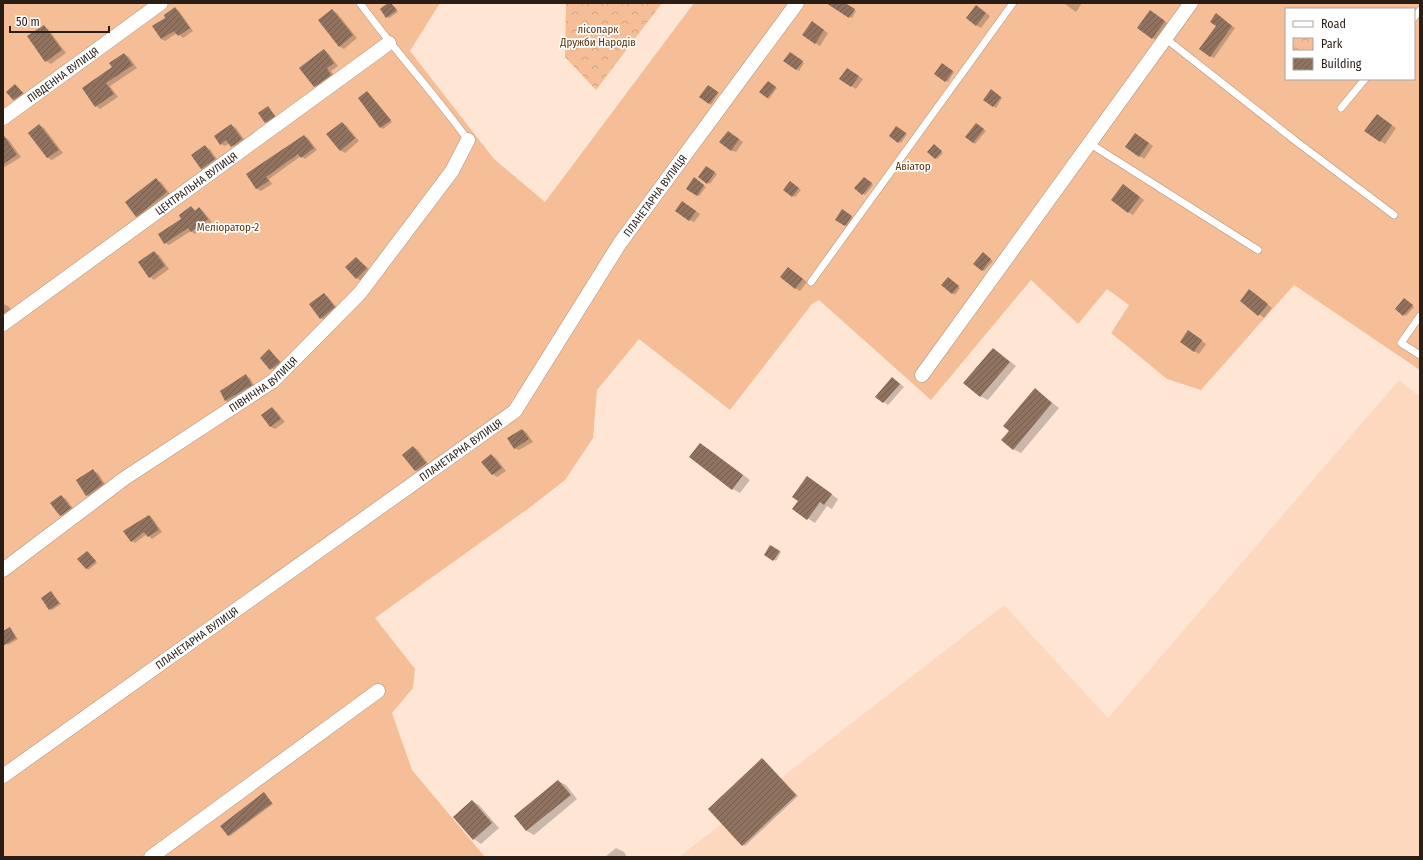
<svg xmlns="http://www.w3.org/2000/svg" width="1423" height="860" font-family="'Fira Sans Condensed',sans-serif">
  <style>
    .built { fill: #fed8be }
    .park { fill: url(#park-crowns) }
    .garden { fill: #f5be97; fill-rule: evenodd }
    .shadow { fill: #0003 }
    .building { fill: url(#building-hatch) }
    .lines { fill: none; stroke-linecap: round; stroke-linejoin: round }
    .lane-casing { stroke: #af927e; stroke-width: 8 }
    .street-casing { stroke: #af927e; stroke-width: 15 }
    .lane { stroke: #fff; stroke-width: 7 }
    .street { stroke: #fff; stroke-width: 14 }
    .labels { text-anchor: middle; stroke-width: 3.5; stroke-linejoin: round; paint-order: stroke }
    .park-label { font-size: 11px; fill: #5e330c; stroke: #fff }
    .street-label { font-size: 11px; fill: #291d16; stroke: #fff }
  </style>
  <defs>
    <pattern id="park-crowns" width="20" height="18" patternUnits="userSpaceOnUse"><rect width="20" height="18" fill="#f5be97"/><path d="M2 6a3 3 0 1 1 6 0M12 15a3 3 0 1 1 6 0" fill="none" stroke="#d2a381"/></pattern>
    <pattern id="building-hatch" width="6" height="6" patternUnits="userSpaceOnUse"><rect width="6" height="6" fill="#8f7360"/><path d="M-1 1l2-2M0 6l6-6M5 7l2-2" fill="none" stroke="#755e4e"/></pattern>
  </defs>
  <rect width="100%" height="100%" fill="#fee5d4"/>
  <path class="built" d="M1399 380 1420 397V857H679L1004 605 1108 718Z"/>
  <path class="park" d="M566 3H662L596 90 565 57Z"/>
  <path class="garden" d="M3 3H440L410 51 494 159 545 202 694 3H1420V370L1294 285 1201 390 1167 379 1111 333 1129 305 1107 289 1078 324 1031 280 931 400 819 300 812 304 730 410 639 339 597 390 593 438 565 480 529 508 375 618 415 669 413 688 392 713 412 770 485 857H3ZM1286 9H1414V79H1286Z"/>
  <g class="shadow">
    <path d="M390 3 398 12 389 18 387 17Z"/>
    <path d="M839 3H843L856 11 852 18 836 8Z"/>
    <path d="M1066 3H1082L1076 12 1065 4Z"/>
    <path d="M175 9 179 11 193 31 183 38 177 33 165 41 161 39 167 18Z"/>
    <path d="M981 9 990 16 981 28 976 25Z"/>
    <path d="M332 10 337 13 357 38 344 49 339 46Z"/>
    <path d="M1150 11 1169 24 1157 41 1138 28Z"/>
    <path d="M1220 17 1235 28 1214 58 1210 56Z"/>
    <path d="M817 25 828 33 820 46 815 43Z"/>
    <path d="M44 26 48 29 66 53 51 64 46 61Z"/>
    <path d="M324 50 328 53 338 66 331 71 335 77 319 89 315 86Z"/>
    <path d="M790 53 804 63 799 71 784 61Z"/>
    <path d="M124 54 129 57 137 68 110 86 118 97 100 109 96 106 83 88 113 67Z"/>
    <path d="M942 64 954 72 948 82 936 74Z"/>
    <path d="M852 72 863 79 856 89 841 79Z"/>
    <path d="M770 83 777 88 769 99 767 98Z"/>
    <path d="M15 85 27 96 18 102 13 100Z"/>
    <path d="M711 87 719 93 711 105 709 103Z"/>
    <path d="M367 92 392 122 383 129 381 127Z"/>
    <path d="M993 92 1002 98 996 108 985 100Z"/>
    <path d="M268 107 276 117 268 123 266 122Z"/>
    <path d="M1381 118 1396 128 1385 144 1365 130Z"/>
    <path d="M342 123 346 125 359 141 345 153 340 150Z"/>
    <path d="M39 125 44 128 63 153 52 160 48 158 29 133Z"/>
    <path d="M231 125 236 128 246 142 237 149 230 143 225 146 221 144Z"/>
    <path d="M978 125 986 131 975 144 966 137Z"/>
    <path d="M899 128 907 134 901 143 890 136Z"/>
    <path d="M733 135 743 142 736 152 731 150Z"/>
    <path d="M304 136 308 138 317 150 305 159 301 156 269 179 272 184 261 191 257 189 247 174Z"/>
    <path d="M3 137 8 139 21 157 3 168Z"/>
    <path d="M1140 137 1153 146 1144 159 1126 147Z"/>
    <path d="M205 147 210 149 219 162 206 171 201 169 192 156Z"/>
    <path d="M936 147 943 153 937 159 935 158Z"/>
    <path d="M707 167 717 174 710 184 700 177Z"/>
    <path d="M694 179 706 187 699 196 687 188Z"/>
    <path d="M866 179 873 185 865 195 856 188Z"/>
    <path d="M156 180 161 182 171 195 141 219 136 216Z"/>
    <path d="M792 183 801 190 795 197 785 190Z"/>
    <path d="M1124 185 1144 200 1133 215 1128 212Z"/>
    <path d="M687 205 700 214 694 222 689 220Z"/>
    <path d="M191 207 196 211 200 208 203 211 212 222 195 234 191 231 169 245 165 243Z"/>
    <path d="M842 211 853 218 848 227 837 220Z"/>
    <path d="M154 252 159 255 169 269 154 280 150 277Z"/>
    <path d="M985 255 993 261 984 271 982 270Z"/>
    <path d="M356 258 371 271 361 281 357 278Z"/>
    <path d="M793 271 807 282 800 291 795 288Z"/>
    <path d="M950 280 960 288 955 295 943 285Z"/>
    <path d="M1254 293 1272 308 1264 318 1241 301Z"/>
    <path d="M324 294 328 297 339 310 326 321 321 318Z"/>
    <path d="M1406 300 1414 307 1406 316 1396 309Z"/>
    <path d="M3 304 8 306 13 312 3 320Z"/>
    <path d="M1193 334 1206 344 1199 354 1194 351Z"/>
    <path d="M994 349 1016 366 988 400 980 396Z"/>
    <path d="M270 351 284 365 276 372 261 358Z"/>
    <path d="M246 376 250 378 255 387 229 403 226 401Z"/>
    <path d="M897 381 904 387 888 405 877 397Z"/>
    <path d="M1035 389 1059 408 1021 453 1013 449 1011 431Z"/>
    <path d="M272 408 276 411 285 422 275 429 271 427 262 415Z"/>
    <path d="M523 430 527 433 533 442 519 450 514 448Z"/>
    <path d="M413 447 418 450 430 466 420 473 415 470Z"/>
    <path d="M707 448 750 480 740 493 733 489Z"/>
    <path d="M491 455 496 458 506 471 497 477 493 474Z"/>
    <path d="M93 471 98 473 107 487 91 498 87 495Z"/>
    <path d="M808 477 838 499 832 509 827 506 815 523 793 509 799 500Z"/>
    <path d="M61 496 66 499 75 511 66 518 61 515 52 503Z"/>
    <path d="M150 516 153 519 162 532 152 539 147 534 135 543 132 541Z"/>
    <path d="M771 546 781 552 776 561 765 554Z"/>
    <path d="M88 552 97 563 88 570 86 568Z"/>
    <path d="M51 592 61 604 52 610 50 609Z"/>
    <path d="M10 628 18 639 8 645 3 638V632Z"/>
    <path d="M764 760 798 796 745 846 743 845Z"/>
    <path d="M558 781 566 785 577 799 534 835 527 831 516 816Z"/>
    <path d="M264 793 273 804 230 836 228 835Z"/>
    <path d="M472 801 479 805 499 828 481 844 474 839Z"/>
    <path d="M616 848 624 852 627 857H605Z"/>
  </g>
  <g class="building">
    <path d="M388 3H391L397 10 386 18 380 9Z"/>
    <path d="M826 3H845L855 9 849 18Z"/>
    <path d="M976 5 986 13 976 26 966 18Z"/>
    <path d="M175 7 190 28 178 36 174 31 161 39 152 26 165 18 164 15Z"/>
    <path d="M332 9 353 35 339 47 318 20Z"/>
    <path d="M1150 10 1165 21 1152 39 1137 28Z"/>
    <path d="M1216 13 1232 26 1210 57 1199 49 1216 26 1210 22Z"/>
    <path d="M812 21 824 30 815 44 802 35Z"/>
    <path d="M44 25 62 50 45 62 27 36Z"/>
    <path d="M324 49 334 63 327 68 331 75 314 87 299 68Z"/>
    <path d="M790 52 803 61 796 70 783 61Z"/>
    <path d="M124 53 133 65 106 83 114 94 95 107 82 88 112 67 109 63Z"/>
    <path d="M942 63 953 71 945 82 934 74Z"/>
    <path d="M847 68 859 76 851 87 839 79Z"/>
    <path d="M768 81 776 87 767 98 759 92Z"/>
    <path d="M15 84 23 93 13 100 6 92Z"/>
    <path d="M708 85 718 92 709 104 699 97Z"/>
    <path d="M991 89 1001 97 993 107 983 100Z"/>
    <path d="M367 91 391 120 380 128 358 98Z"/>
    <path d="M268 106 275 116 265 123 258 113Z"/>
    <path d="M1377 114 1392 125 1380 142 1364 131Z"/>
    <path d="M342 122 355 138 340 151 326 134Z"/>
    <path d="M976 123 984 129 973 143 965 137Z"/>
    <path d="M39 124 59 150 47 158 28 133Z"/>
    <path d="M231 124 242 139 231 147 226 140 220 145 214 136Z"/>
    <path d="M896 126 906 133 898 143 889 136Z"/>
    <path d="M728 131 739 139 731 151 719 142Z"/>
    <path d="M1135 133 1149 143 1139 157 1125 147Z"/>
    <path d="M3 134 17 155 3 164Z"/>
    <path d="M304 135 314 148 301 158 298 154 266 177 269 181 256 189 246 174Z"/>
    <path d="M934 144 942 151 935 159 927 152Z"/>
    <path d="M205 145 215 159 201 169 191 155Z"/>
    <path d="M706 166 715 172 707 184 698 177Z"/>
    <path d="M694 177 704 185 697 196 686 189Z"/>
    <path d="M864 177 872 183 862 195 854 188Z"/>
    <path d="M156 178 167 192 136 217 125 202Z"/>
    <path d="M790 181 799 188 792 197 783 190Z"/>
    <path d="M1123 184 1140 197 1128 213 1111 200Z"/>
    <path d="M682 201 696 211 689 221 675 211Z"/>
    <path d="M191 206 195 211 199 207 208 219 191 232 188 228 164 244 158 234 181 219 179 215Z"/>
    <path d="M842 209 852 216 845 226 835 220Z"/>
    <path d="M154 251 165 266 149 278 138 262Z"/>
    <path d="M983 252 991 259 982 271 973 264Z"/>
    <path d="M356 257 367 268 356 279 345 267Z"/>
    <path d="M788 267 803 279 795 289 780 277Z"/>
    <path d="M948 277 959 286 952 294 941 285Z"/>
    <path d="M1249 289 1268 304 1258 316 1240 301Z"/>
    <path d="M324 293 335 307 320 319 309 304Z"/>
    <path d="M1404 298 1413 305 1403 316 1395 309Z"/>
    <path d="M1188 330 1202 340 1194 352 1180 342Z"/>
    <path d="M993 348 1010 362 980 397 963 383Z"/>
    <path d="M269 349 280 362 270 370 260 358Z"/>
    <path d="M246 374 252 385 225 401 220 391Z"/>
    <path d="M892 377 900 384 883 403 875 397Z"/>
    <path d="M1035 388 1052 403 1013 450 1001 440 1009 431 1003 426Z"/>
    <path d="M272 407 281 419 270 427 261 415Z"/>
    <path d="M522 429 529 439 514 449 507 438Z"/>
    <path d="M700 443 743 475 732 490 689 457Z"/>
    <path d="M413 446 426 463 415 471 402 455Z"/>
    <path d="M491 454 502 468 492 475 481 462Z"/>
    <path d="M93 469 103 484 86 496 76 480Z"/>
    <path d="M807 476 832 494 824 505 820 502 807 520 792 509 798 501 792 497Z"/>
    <path d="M61 495 71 508 60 516 50 503Z"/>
    <path d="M149 515 159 530 148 537 144 532 131 542 123 531Z"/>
    <path d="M770 545 780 551 773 561 764 555Z"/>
    <path d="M87 551 96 561 86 569 77 559Z"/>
    <path d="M51 591 59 603 49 610 41 598Z"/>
    <path d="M10 627 16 638 3 646V631Z"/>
    <path d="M762 758 796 795 742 846 708 809Z"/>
    <path d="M558 780 571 795 526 831 514 816Z"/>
    <path d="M264 792 272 803 228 836 220 826Z"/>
    <path d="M472 800 492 823 473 840 453 817Z"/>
  </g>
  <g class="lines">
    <g class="lane-casing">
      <g id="lane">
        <path d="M360 3C394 50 434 93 468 140"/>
        <path d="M1414 18 1420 10"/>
        <path d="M1165 38 1297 142 1394 215"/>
        <path d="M1341 108 1365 79"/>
        <path d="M1089 143 1258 250"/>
        <path d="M811 282 1013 3"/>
        <path d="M1420 316 1401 343 1420 355"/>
      </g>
    </g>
    <g class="street-casing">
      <g id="street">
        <path id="s1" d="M3 118 161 3"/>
        <path id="s2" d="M3 324 389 43"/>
        <path d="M922 375 1191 3"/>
        <path id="s3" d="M3 570 125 478 273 381 360 293 452 171 468 140"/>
        <path id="s4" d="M3 776 515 411 620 243 797 3"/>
        <path d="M151 857 378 691"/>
      </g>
    </g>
    <use href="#lane" class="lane"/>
    <use href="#street" class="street"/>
  </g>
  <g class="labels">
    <g class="park-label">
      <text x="598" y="33">лісопарк<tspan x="598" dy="13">Дружби Народів</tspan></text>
      <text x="913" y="170">Авіатор</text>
      <text x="228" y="231">Меліоратор-2</text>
    </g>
    <g class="street-label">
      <text dy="4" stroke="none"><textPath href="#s1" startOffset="74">ПІВДЕННА ВУЛИЦЯ</textPath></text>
      <text dy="4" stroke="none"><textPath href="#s2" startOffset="239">ЦЕНТРАЛЬНА ВУЛИЦЯ</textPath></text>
      <text dy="4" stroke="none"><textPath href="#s4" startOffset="886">ПЛАНЕТАРНА ВУЛИЦЯ</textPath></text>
      <text dy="4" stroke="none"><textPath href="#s3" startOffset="320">ПІВНІЧНА ВУЛИЦЯ</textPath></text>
      <text dy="4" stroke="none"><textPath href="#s4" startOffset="562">ПЛАНЕТАРНА ВУЛИЦЯ</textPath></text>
      <text dy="4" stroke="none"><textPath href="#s4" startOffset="238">ПЛАНЕТАРНА ВУЛИЦЯ</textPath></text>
    </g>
  </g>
  <rect width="1423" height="860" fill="none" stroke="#291d16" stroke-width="8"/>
  <rect x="1285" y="8" width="130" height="72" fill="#ffffff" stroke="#a9a5a2"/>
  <rect x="1293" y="21" width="20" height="6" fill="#ffffff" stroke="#a9a5a2"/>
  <text x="1321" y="28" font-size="12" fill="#291d16">Road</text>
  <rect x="1293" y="38" width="20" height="12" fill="url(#park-crowns)" stroke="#a9a5a2"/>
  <text x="1321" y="48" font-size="12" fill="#291d16">Park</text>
  <rect x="1293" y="58" width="20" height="12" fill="url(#building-hatch)" stroke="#a9a5a2"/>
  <text x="1321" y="68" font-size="12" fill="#291d16">Building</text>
  <path d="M10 26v6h99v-6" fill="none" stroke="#291d16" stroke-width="2"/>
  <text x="16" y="26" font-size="12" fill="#291d16" stroke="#ffffff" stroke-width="3" paint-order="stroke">50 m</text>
</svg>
